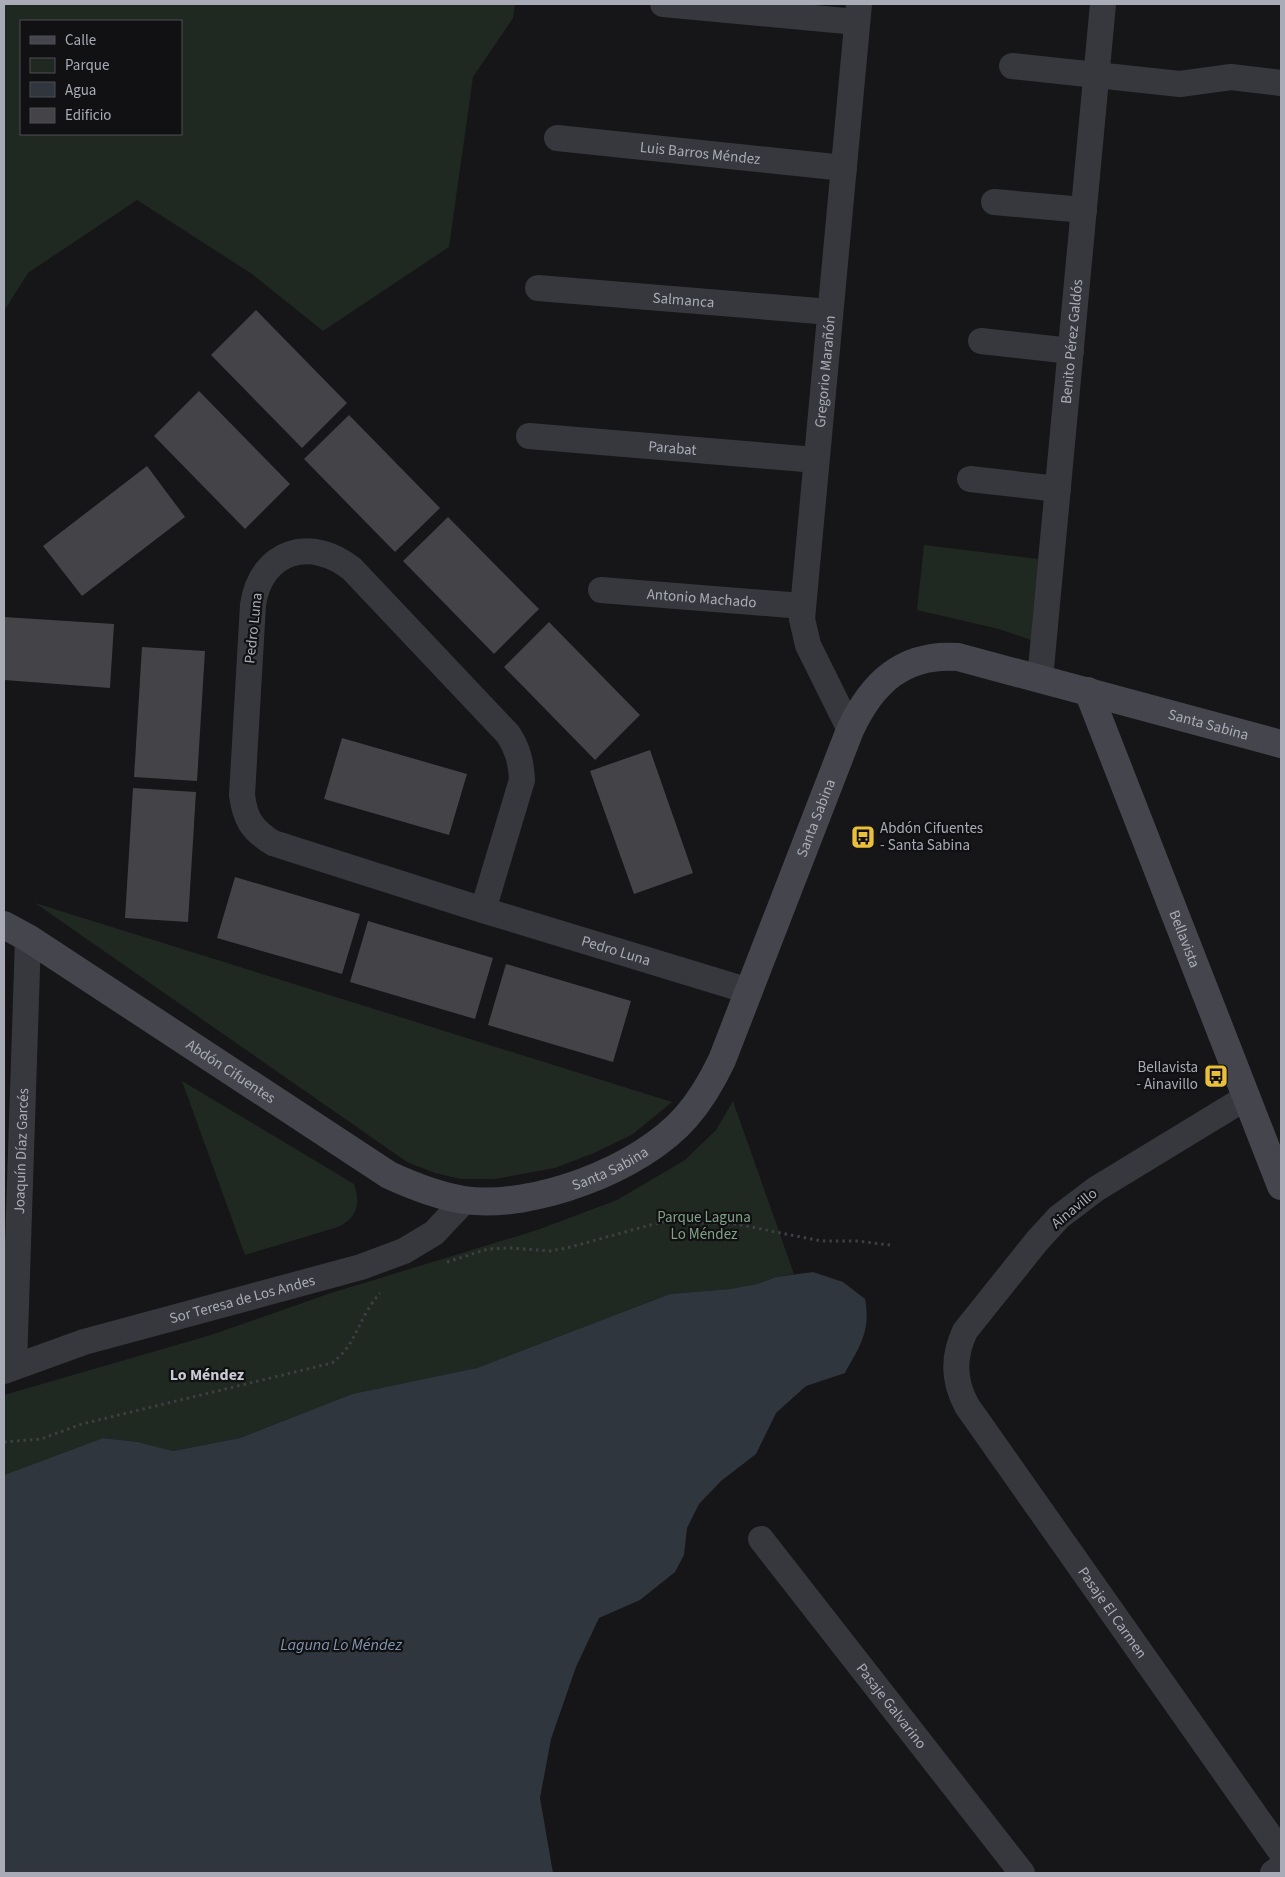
<svg xmlns="http://www.w3.org/2000/svg" width="1285" height="1877" font-family="'Source Sans 3',sans-serif">
  <style>
    .green { fill: #202822; fill-rule: evenodd }
    .water { fill: #2f363d }
    .building { fill: #434348 }
    .lines { fill: none; stroke-linecap: round; stroke-linejoin: round }
    .path { stroke: #3d3f44; stroke-width: 3; stroke-dasharray: 2.5 4; stroke-linecap: butt }
    .street { stroke: #37383d; stroke-width: 26 }
    .secondary { stroke: #45464d; stroke-width: 28 }
    .labels { text-anchor: middle; stroke-width: 4.5; stroke-linejoin: round; paint-order: stroke }
    .street-label { font-size: 15px; fill: #a9acb7; stroke: #111113 }
    .poi-label { font-size: 15px; fill: #a9acb7; stroke: #111113; text-anchor: start }
    .park-label { font-size: 15px; fill: #80a285; stroke: #111113 }
    .neighbourhood-label { font-size: 16px; font-weight: bold; fill: #c9cbd4; stroke: #111113 }
    .water-label { font-size: 16px; font-style: italic; fill: #8196b1; stroke: #111113 }
  </style>
  <rect width="100%" height="100%" fill="#161618"/>
  <g class="green">
    <path d="M4 4H515L513 18 473 77 449 247 323 331 252 274 137 200 28 273 4 311ZM21 21H181V134H21Z"/>
    <path d="M924 545 1038 559 1031 640 999 629 917 610Z"/>
    <path d="M35 903 672 1102 633 1134 594 1153 555 1168 495 1179H461L435 1173 407 1162Z"/>
    <path d="M182 1081 354 1184C361 1204 357 1218 338 1227L245 1255Z"/>
    <path d="M733 1101 794 1274 776 1277 757 1284 730 1289 670 1294 477 1368 352 1394 240 1438 173 1451 138 1442 103 1438 4 1475V1395L211 1335 328 1294 537 1230 617 1200 685 1160 716 1130Z"/>
  </g>
  <path class="water" d="M813 1272 843 1282 865 1299C871 1331 860 1346 845 1373L806 1386 776 1413 756 1454 721 1481 699 1504 687 1528 684 1555 675 1572 640 1600 599 1618 576 1667 551 1739 540 1798 553 1873H4V1475L103 1438 138 1442 173 1451 240 1438 352 1394 477 1368 670 1294 730 1289 757 1284 776 1277Z"/>
  <g class="building">
    <path d="M256 310 347 403 302 448 211 355Z"/>
    <path d="M199 391 290 484 245 529 154 436Z"/>
    <path d="M349 415 440 508 395 552 304 459Z"/>
    <path d="M147 466 185 517 82 596 43 546Z"/>
    <path d="M448 517 539 609 494 654 403 561Z"/>
    <path d="M4 617 114 624 110 688 4 680Z"/>
    <path d="M549 622 640 715 595 760 504 667Z"/>
    <path d="M142 647 205 651 197 781 134 777Z"/>
    <path d="M342 738 467 774 449 835 324 799Z"/>
    <path d="M650 750 693 873 634 894 590 771Z"/>
    <path d="M133 788 196 792 188 922 125 918Z"/>
    <path d="M235 877 360 914 342 974 217 938Z"/>
    <path d="M368 921 493 958 475 1019 350 982Z"/>
    <path d="M506 964 631 1001 613 1062 488 1025Z"/>
  </g>
  <g class="lines">
    <g class="path">
      <path d="M447 1262 488 1249 511 1248 550 1251 567 1248 661 1222 736 1224 821 1241H857L890 1245"/>
      <path d="M4 1442 41 1439 82 1424 332 1363C352 1347 354 1334 366 1313 370 1306 375 1299 380 1293"/>
    </g>
    <g class="street">
      <path d="M663 4 857 22"/>
      <path d="M1012 66 1180 84 1231 77 1281 83"/>
      <path id="s1" d="M557 138 844 168"/>
      <path d="M994 202 1084 210"/>
      <path id="s2" d="M538 288 830 312"/>
      <path d="M981 341 1071 351"/>
      <path id="s3" d="M529 436 816 460"/>
      <path d="M970 479 1058 489"/>
      <path id="s4" d="M601 590 802 606"/>
      <path id="s5" d="M1040 679 1103 4"/>
      <path id="s6" d="M850 730 808 645 802 619 859 4"/>
      <path id="s7" d="M483 910 522 780C521 762 518 749 508 734L352 569C311 536 261 550 253 605L242 795C245 819 252 830 273 843L483 910 749 991"/>
      <path id="s8" d="M1247 1097 1096 1189 1059 1217 1037 1241 965 1331C953 1357 953 1380 967 1406L1281 1852"/>
      <path id="s9" d="M14 1366 28 938"/>
      <path id="s10" d="M4 1371 84 1342 361 1267 404 1251 434 1233 465 1200"/>
      <path id="s11" d="M761 1539 1022 1873"/>
      <path d="M1273 1873 1281 1867"/>
    </g>
    <g class="secondary">
      <path id="s12" d="M1088 691 1281 1186"/>
      <path id="s13" d="M4 925 28 938 389 1175C413 1186 438 1196 464 1200 532 1210 641 1169 686 1117 701 1100 712 1081 722 1060L850 730C872 683 903 653 958 657L1281 744"/>
    </g>
  </g>
  <defs>
    <g id="bus-square" transform="scale(1.25)"><rect x="-9" y="-9" width="18" height="18" rx="4" fill="#eabf3c" stroke="#111113"/><path d="M-5-6H5V4H4V6H2V4H-2V6H-4V4H-5ZM-3.5-4V0h7V-4ZM-3.5 1.2v1.5H-2V1.2ZM2 1.2v1.5H3.5V1.2Z" fill="#111"/></g>
  </defs>
  <g fill-rule="evenodd">
    <use href="#bus-square" x="863" y="837"/>
    <use href="#bus-square" x="1216" y="1076"/>
  </g>
  <g class="labels">
    <g class="street-label">
      <text dy="5" stroke="none"><textPath href="#s1" startOffset="144">Luis Barros Méndez</textPath></text>
      <text dy="5" stroke="none"><textPath href="#s2" startOffset="146">Salmanca</textPath></text>
      <text dy="5" stroke="none"><textPath href="#s5" startOffset="339">Benito Pérez Galdós</textPath></text>
      <text dy="5" stroke="none"><textPath href="#s6" startOffset="370">Gregorio Marañón</textPath></text>
      <text dy="5" stroke="none"><textPath href="#s3" startOffset="144">Parabat</textPath></text>
      <text dy="5" stroke="none"><textPath href="#s4" startOffset="101">Antonio Machado</textPath></text>
      <text transform="translate(253 628) rotate(-84)" y="5">Pedro Luna</text>
      <text dy="5" stroke="none"><textPath href="#s13" startOffset="1604">Santa Sabina</textPath></text>
      <text dy="5" stroke="none"><textPath href="#s13" startOffset="1110">Santa Sabina</textPath></text>
      <text dy="5" stroke="none"><textPath href="#s12" startOffset="266">Bellavista</textPath></text>
      <text dy="5" stroke="none"><textPath href="#s7" startOffset="1154">Pedro Luna</textPath></text>
      <text dy="5" stroke="none"><textPath href="#s13" startOffset="270">Abdón Cifuentes</textPath></text>
      <text dy="5" stroke="none"><textPath href="#s9" startOffset="215">Joaquín Díaz Garcés</textPath></text>
      <text dy="5" stroke="none"><textPath href="#s13" startOffset="690">Santa Sabina</textPath></text>
      <text transform="translate(1074 1208) rotate(-39)" y="5">Ainavillo</text>
      <text dy="5" stroke="none"><textPath href="#s10" startOffset="249">Sor Teresa de Los Andes</textPath></text>
      <text dy="5" stroke="none"><textPath href="#s8" startOffset="702">Pasaje El Carmen</textPath></text>
      <text dy="5" stroke="none"><textPath href="#s11" startOffset="212">Pasaje Galvarino</textPath></text>
    </g>
    <g class="poi-label">
      <text x="880" y="833">Abdón Cifuentes<tspan x="880" dy="17">- Santa Sabina</tspan></text>
      <text x="1198" y="1072" text-anchor="end">Bellavista<tspan x="1198" dy="17">- Ainavillo</tspan></text>
    </g>
    <g class="park-label">
      <text x="704" y="1222">Parque Laguna<tspan x="704" dy="17">Lo Méndez</tspan></text>
    </g>
    <g class="neighbourhood-label">
      <text x="207" y="1380">Lo Méndez</text>
    </g>
    <g class="water-label">
      <text x="341" y="1650">Laguna Lo Méndez</text>
    </g>
  </g>
  <rect width="1285" height="1877" fill="none" stroke="#a9acb7" stroke-width="10"/>
  <rect x="20" y="20" width="162" height="115" fill="#111113" stroke="#4e4f55"/>
  <rect x="30" y="36" width="25" height="8" fill="#45464d" stroke="#4e4f55"/>
  <text x="65" y="45" font-size="15" fill="#a9acb7">Calle</text>
  <rect x="30" y="58" width="25" height="15" fill="#202822" stroke="#4e4f55"/>
  <text x="65" y="70" font-size="15" fill="#a9acb7">Parque</text>
  <rect x="30" y="82" width="25" height="15" fill="#2f363d" stroke="#4e4f55"/>
  <text x="65" y="95" font-size="15" fill="#a9acb7">Agua</text>
  <rect x="30" y="108" width="25" height="15" fill="#434348" stroke="#4e4f55"/>
  <text x="65" y="120" font-size="15" fill="#a9acb7">Edificio</text>
</svg>
